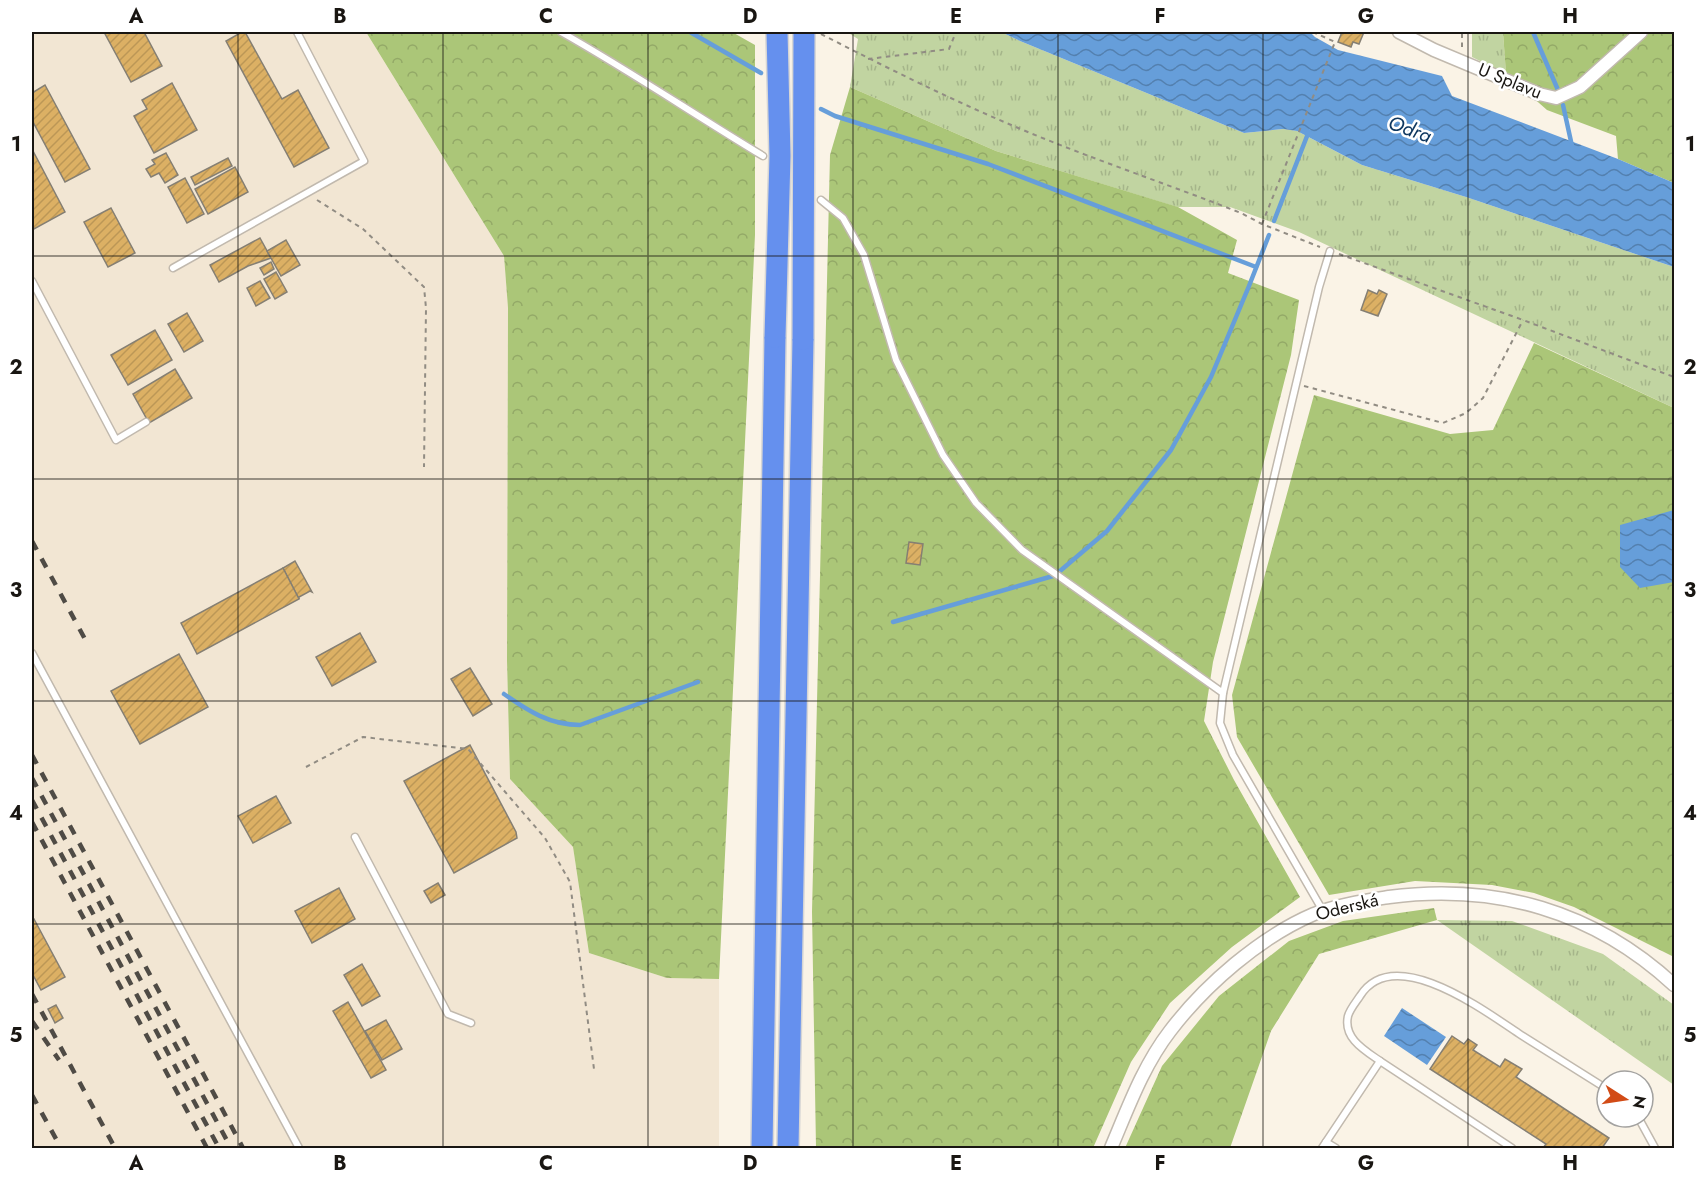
<svg xmlns="http://www.w3.org/2000/svg" width="1706" height="1180" font-family="Jost,sans-serif">
  <style>
    .built { fill: #f2e6d3 }
    .grass { fill: url(#grass-tufts) }
    .forest { fill: url(#forest-crowns) }
    .water { fill: url(#water-waves) }
    .lines { fill: none; stroke-linecap: round; stroke-linejoin: round }
    .stream { stroke: #669eda; stroke-width: 4.5 }
    .building { fill: url(#building-hatch); stroke: #857f73; stroke-width: 1.5 }
    .lane-casing { stroke: #c1b9ae; stroke-width: 9 }
    .street-casing { stroke: #c1b9ae; stroke-width: 15 }
    .highway-casing { stroke: #d6d5d4; stroke-width: 24 }
    .path { stroke: #918c83; stroke-width: 2; stroke-dasharray: 4.5 4.5; stroke-linecap: butt }
    .lane { stroke: #fff; stroke-width: 6 }
    .street { stroke: #fff; stroke-width: 12 }
    .highway { stroke: #6590ee; stroke-width: 21 }
    .rail { stroke: #4f4b45; stroke-width: 4.5; stroke-dasharray: 10 10; stroke-linecap: butt }
    .highway-bridge-casing { stroke: #d6d5d4; stroke-width: 24; stroke-linecap: butt }
    .highway-bridge { stroke: #6590ee; stroke-width: 21 }
    .grid { fill: none; stroke: #191612; stroke-width: 1.5; stroke-opacity: 0.55 }
    .labels { text-anchor: middle; stroke-width: 5; stroke-linejoin: round; paint-order: stroke }
    .street-label { font-size: 18px; fill: #191612; stroke: #fff }
    .water-label { font-size: 20px; font-style: italic; fill: #103860; stroke: #fff }
    .neatline { fill: none; stroke: #191612; stroke-width: 2 }
    .grid-label { font-size: 20px; text-anchor: middle; font-weight: bold; fill: #191612 }
  </style>
  <defs>
    <pattern id="grass-tufts" width="24" height="20" patternUnits="userSpaceOnUse" patternTransform="scale(1.5)"><rect width="24" height="20" fill="#c1d4a1"/><path d="M3 7l-1-3M5 7V3M7 7l1-3M15 17l-1-3M17 17v-4M19 17l1-3" fill="none" stroke="#a5b58a"/></pattern>
    <pattern id="forest-crowns" width="20" height="18" patternUnits="userSpaceOnUse" patternTransform="scale(1.5)"><rect width="20" height="18" fill="#abc678"/><path d="M2 6a3 3 0 1 1 6 0M12 15a3 3 0 1 1 6 0" fill="none" stroke="#93a967"/></pattern>
    <pattern id="water-waves" width="16" height="10" patternUnits="userSpaceOnUse" patternTransform="scale(1.5)"><rect width="16" height="10" fill="#669eda"/><path d="M0 5q4-4 8 0t8 0" fill="none" stroke="#5380af"/></pattern>
    <pattern id="building-hatch" width="6" height="6" patternUnits="userSpaceOnUse" patternTransform="scale(1.5)"><rect width="6" height="6" fill="#dcb064"/><path d="M-1 1l2-2M0 6l6-6M5 7l2-2" fill="none" stroke="#bc9756"/></pattern>
  </defs>
  <rect width="100%" height="100%" fill="#faf3e6"/>
  <path class="built" d="M32 32H366L504 256 508 308 507 661 510 779 573 847 589 953 667 978 719 979V1148H32Z"/>
  <g class="grass">
    <path d="M847 32H1001L1020 41 1244 133 1283 129 1297 131 1362 165 1466 197 1674 267V408L1299 232 1230 207H1177L996 151 850 87 858 39Z"/>
    <path d="M1472 32H1503L1506 74 1472 57Z"/>
    <path d="M1437 920 1512 921 1603 954 1674 1005V1085Z"/>
  </g>
  <g class="forest">
    <path d="M366 32H732L755 45V235L719 979 667 978 589 953 573 847 510 779 507 661 508 308 504 256Z"/>
    <path d="M1503 32H1674V183L1618 159 1616 136 1547 110 1506 74Z"/>
    <path d="M850 87 996 151 1178 207 1237 240 1228 273 1299 300 1291 355 1213 662 1204 721 1234 780 1300 897 1232 947 1170 1003 1131 1062 1093 1148H816L812 912 830 155Z"/>
    <path d="M1534 343 1674 408V957L1574 907 1534 893 1492 885 1415 881 1329 895 1237 737 1232 695 1314 395 1450 434 1493 430Z"/>
    <path d="M1434 908 1437 920 1319 954 1271 1031 1230 1148H1125L1162 1066 1219 996 1289 941 1343 921Z"/>
  </g>
  <g class="water">
    <path d="M1001 32H1310L1315 37 1338 50 1442 76 1452 96 1618 159 1674 183V267L1466 197 1362 165 1297 131 1283 129 1244 133 1020 41Z"/>
    <path d="M1674 510V582L1640 588 1620 567V525Z"/>
    <path d="M1402 1008 1446 1037 1427 1065 1384 1036Z"/>
  </g>
  <g class="lines">
    <g class="stream">
      <path d="M690 32 761 73"/>
      <path d="M1533 32 1558 90"/>
      <path d="M1563 105 1572 146"/>
      <path d="M821 109 835 116 988 164 1256 267"/>
      <path d="M1274 221 1309 131"/>
      <path d="M1060 571 1107 531 1171 450 1211 377 1249 286 1269 235"/>
      <path d="M893 622 1053 576"/>
      <path d="M504 694C528 711 550 725 580 725L698 682"/>
    </g>
  </g>
  <g class="building">
    <path d="M104 32H144L162 66 131 82Z"/>
    <path d="M242 32H245L282 99 298 90 329 148 294 167 226 41Z"/>
    <path d="M1342 32H1364L1359 44 1353 42 1351 47 1338 42Z"/>
    <path d="M172 83 197 130 154 153 134 116 147 109 142 100Z"/>
    <path d="M45 85 90 169 65 182 32 120V93Z"/>
    <path d="M32 149 65 212 34 229 32 224Z"/>
    <path d="M166 153 178 175 165 183 159 173 151 177 146 169 155 164 152 160Z"/>
    <path d="M228 158 232 166 195 185 191 177Z"/>
    <path d="M235 167 248 192 208 214 195 189Z"/>
    <path d="M185 178 204 214 187 223 168 187Z"/>
    <path d="M111 208 135 253 108 267 84 222Z"/>
    <path d="M260 238 271 258 248 266 219 282 210 265Z"/>
    <path d="M286 240 300 265 281 276 267 251Z"/>
    <path d="M271 262 274 269 264 275 260 268Z"/>
    <path d="M276 272 287 292 275 299 264 279Z"/>
    <path d="M260 281 270 298 256 306 247 288Z"/>
    <path d="M1368 290 1377 294 1379 290 1387 294 1378 316 1361 310Z"/>
    <path d="M187 313 203 341 184 352 168 324Z"/>
    <path d="M155 330 172 360 128 385 111 355Z"/>
    <path d="M175 369 192 398 149 423 133 394Z"/>
    <path d="M909 542 923 544 920 565 906 563Z"/>
    <path d="M295 561 312 592 310 591 299 597V599L283 568Z"/>
    <path d="M283 568 299 599 197 654 181 623Z"/>
    <path d="M360 633 376 662 332 686 316 657Z"/>
    <path d="M179 654 208 707 140 744 111 691Z"/>
    <path d="M470 668 492 704 473 716 451 679Z"/>
    <path d="M470 745 516 832 517 838 454 873 404 781Z"/>
    <path d="M276 796 291 823 253 843 238 816Z"/>
    <path d="M438 883 445 895 431 903 424 891Z"/>
    <path d="M339 888 355 919 312 943 295 911Z"/>
    <path d="M34 919 65 977 41 990 32 973V920Z"/>
    <path d="M362 964 380 996 362 1006 344 975Z"/>
    <path d="M348 1002 386 1070 371 1078 333 1011Z"/>
    <path d="M56 1005 63 1018 55 1023 48 1009Z"/>
    <path d="M386 1020 402 1049 382 1060 365 1031Z"/>
    <path d="M1452 1036 1464 1044 1468 1039 1477 1045 1473 1050 1500 1067 1505 1059 1522 1069 1516 1077 1609 1138 1602 1148H1543L1546 1144 1430 1069Z"/>
  </g>
  <g class="lines">
    <g class="lane-casing">
      <g id="lane">
        <path d="M561 32C630 71 695 115 763 156"/>
        <path d="M821 200 843 218 864 255 896 360 943 455 976 503 1022 550 1223 693"/>
        <path d="M173 268 364 161 297 32"/>
        <path d="M32 281 116 440 146 422"/>
        <path d="M32 653 299 1148"/>
        <path d="M355 837 448 1014 471 1023"/>
        <path d="M1323 911 1233 755 1220 723 1223 693 1319 287 1330 251"/>
        <path d="M1380 1061 1512 1148"/>
        <path d="M1638 1117 1655 1148"/>
        <path d="M1326 1142 1380 1061C1364 1050 1343 1038 1348 1016 1350 1009 1356 1002 1360 996 1394 942 1486 1012 1521 1035 1550 1053 1578 1071 1607 1089"/>
        <path d="M1322 1148 1326 1142 1336 1148"/>
      </g>
    </g>
    <g class="street-casing">
      <g id="street">
        <path d="M1399 32 1434 50 1539 94 1556 98 1580 87 1641 32"/>
        <path d="M1111 1148C1128 1108 1143 1066 1170 1031 1205 985 1260 937 1314 914 1337 905 1364 901 1389 897 1496 883 1594 911 1674 985"/>
      </g>
    </g>
    <g class="highway-casing">
      <g id="highway">
        <path d="M762 1148 775 337"/>
        <path d="M788 1148 803 339"/>
      </g>
    </g>
    <g class="path">
      <path d="M821 34C893 71 966 107 1040 137 1107 164 1175 187 1241 213L1262 224 1320 247"/>
      <path d="M1462 47V32"/>
      <path d="M868 59 949 49 956 32"/>
      <path d="M317 200 363 229 424 287 426 308 424 467"/>
      <path d="M1262 224 1335 42 1313 32"/>
      <path d="M1339 254 1523 320 1674 377"/>
      <path d="M1304 386 1443 423 1466 413 1483 398 1523 320"/>
      <path d="M306 767 363 737 468 749 545 838 570 882 594 1069"/>
    </g>
    <use href="#lane" class="lane"/>
    <use href="#street" class="street"/>
    <use href="#highway" class="highway"/>
    <g class="rail">
      <path d="M32 541 86 641"/>
      <path d="M32 755 243 1148"/>
      <path d="M32 778 231 1148"/>
      <path d="M32 800 219 1148"/>
      <path d="M32 822 207 1148"/>
      <path d="M32 994 115 1148"/>
      <path d="M32 1021 59 1060"/>
      <path d="M32 1095 61 1148"/>
    </g>
    <g class="highway-bridge-casing">
      <g id="highway-bridge">
        <path d="M775 337 780 156 777 32"/>
        <path d="M803 339 804 32"/>
      </g>
    </g>
    <use href="#highway-bridge" class="highway-bridge"/>
  </g>
  <path class="grid" d="M238 32V1148M443 32V1148M648 32V1148M853 32V1148M1058 32V1148M1263 32V1148M1468 32V1148M32 256H1674M32 479H1674M32 701H1674M32 924H1674"/>
  <g class="labels">
    <g class="street-label">
      <text transform="translate(1510 81) rotate(22)" y="6">U Splavu</text>
      <text transform="translate(1347 907) rotate(-14)" y="6">Oderská</text>
    </g>
    <g class="water-label">
      <text transform="translate(1410 129) rotate(20)" y="7">Odra</text>
    </g>
  </g>
  <rect width="1706" height="1180" fill="none" stroke="#ffffff" stroke-width="66"/>
  <g transform="translate(1625 1099) rotate(102)"><circle r="28" fill="#ffffff" stroke="#a3a2a0" stroke-width="1.5"/>
  <path d="M0-4.5L10 22L0 15L-10 22Z" fill="#d24b16"/>
  <text y="-9" font-size="16" font-weight="bold" text-anchor="middle" fill="#191612">N</text>
  </g>
  <rect x="33" y="33" width="1640" height="1114" class="neatline"/>
  <g class="grid-label">
    <text x="136" y="23">A</text>
    <text x="340" y="23">B</text>
    <text x="546" y="23">C</text>
    <text x="750" y="23">D</text>
    <text x="956" y="23">E</text>
    <text x="1160" y="23">F</text>
    <text x="1366" y="23">G</text>
    <text x="1570" y="23">H</text>
    <text x="16" y="151">1</text>
    <text x="1690" y="151">1</text>
    <text x="16" y="374">2</text>
    <text x="1690" y="374">2</text>
    <text x="16" y="597">3</text>
    <text x="1690" y="597">3</text>
    <text x="16" y="820">4</text>
    <text x="1690" y="820">4</text>
    <text x="16" y="1042">5</text>
    <text x="1690" y="1042">5</text>
    <text x="136" y="1170">A</text>
    <text x="340" y="1170">B</text>
    <text x="546" y="1170">C</text>
    <text x="750" y="1170">D</text>
    <text x="956" y="1170">E</text>
    <text x="1160" y="1170">F</text>
    <text x="1366" y="1170">G</text>
    <text x="1570" y="1170">H</text>
  </g>
</svg>
